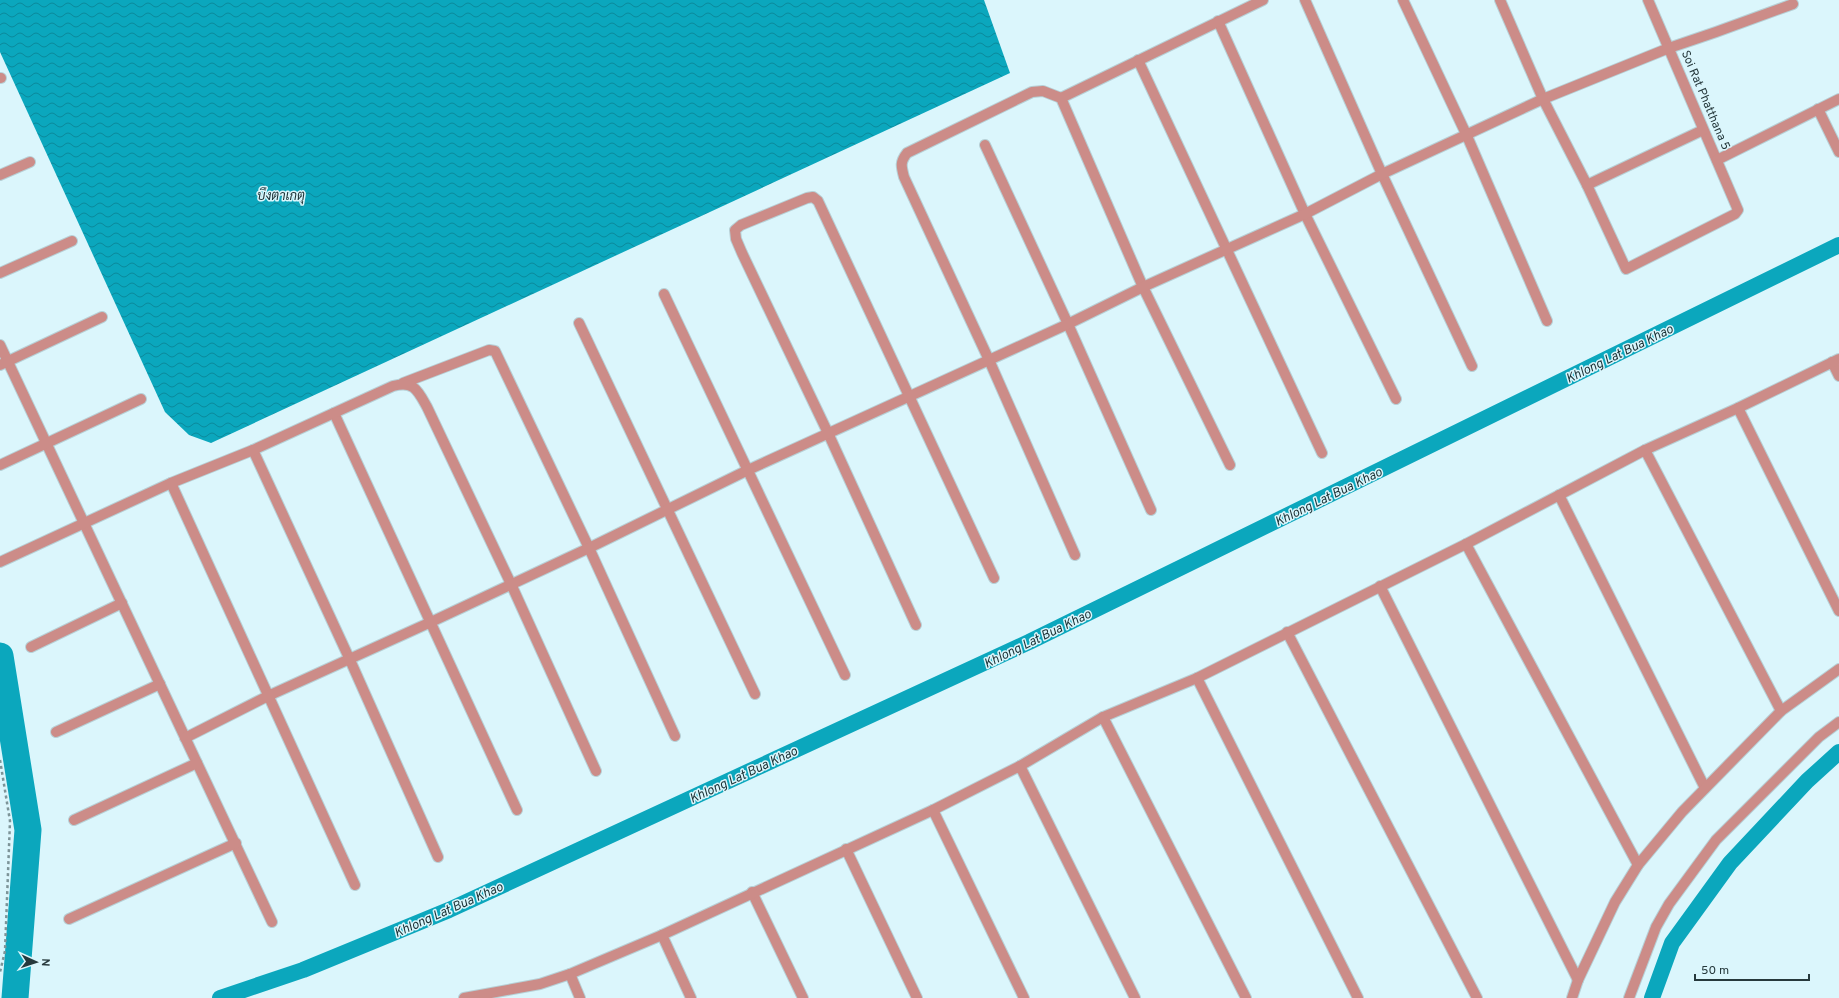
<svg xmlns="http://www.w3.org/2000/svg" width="1839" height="998" font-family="Overpass,Sarabun,sans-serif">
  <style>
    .water { fill: url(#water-waves) }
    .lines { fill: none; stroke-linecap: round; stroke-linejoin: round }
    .canal { stroke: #0ba7bd; stroke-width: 16 }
    .river { stroke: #0ba7bd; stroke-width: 27 }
    .street-casing { stroke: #b7d0d6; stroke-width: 12 }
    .path { stroke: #7d9498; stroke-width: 2.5; stroke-dasharray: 3 3; stroke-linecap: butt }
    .street { stroke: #cc8c88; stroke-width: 10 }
    .labels { text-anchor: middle; stroke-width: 3; stroke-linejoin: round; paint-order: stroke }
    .street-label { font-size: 12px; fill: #26393c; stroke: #dbf6fc }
    .water-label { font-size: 13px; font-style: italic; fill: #1a3034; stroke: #dbf6fc }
  </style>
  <defs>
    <pattern id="water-waves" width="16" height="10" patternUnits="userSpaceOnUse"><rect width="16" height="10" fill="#0ba7bd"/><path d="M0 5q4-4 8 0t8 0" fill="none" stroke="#0b899b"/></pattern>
  </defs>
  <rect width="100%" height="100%" fill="#dbf6fc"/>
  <path class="water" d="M0 0H984L1010 73 211 443 189 435 165 412 0 52Z"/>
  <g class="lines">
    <g class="canal">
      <path d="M220 998 303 970 449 910 1029 642 1839 245"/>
      <path d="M1652 998 1672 943 1730 863 1807 781 1839 752"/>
    </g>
    <path class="river" d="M0 656 28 830 15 998"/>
    <g class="street-casing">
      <g id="street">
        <path d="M1305 0 1382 174 1472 366"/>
        <path d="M1403 0 1467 136 1547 321"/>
        <path d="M1500 0 1543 99 1587 185 1626 269 1735 214 1738 210 1648 0"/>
        <path d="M1218 21 1305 214 1396 399"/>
        <path d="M1138 60 1322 453"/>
        <path d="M0 78H1"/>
        <path d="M1061 98 1263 0"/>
        <path d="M1818 109 1839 152"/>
        <path d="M985 145 1068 324 1151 510"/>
        <path d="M1717 160 1839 99"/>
        <path d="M0 175 30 162"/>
        <path d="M1587 185 1703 130"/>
        <path d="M0 273 72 241"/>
        <path d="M664 294 845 675"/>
        <path d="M579 323 755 694"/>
        <path d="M0 345 272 922"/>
        <path d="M1832 362 1839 376"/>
        <path d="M0 365 102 317"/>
        <path d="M403 383 489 350 495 351 589 548 675 736"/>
        <path d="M1738 408 1839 611"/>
        <path d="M334 413 517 810"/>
        <path d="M253 450 350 660 438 857"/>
        <path d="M1645 450 1781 711"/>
        <path d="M0 465 141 399"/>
        <path d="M171 483 355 885"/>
        <path d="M1559 495 1705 788"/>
        <path d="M1466 544 1638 865"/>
        <path d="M1075 555 989 360 904 177C901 166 900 162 907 153L1032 92 1043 91 1061 98 1143 287 1230 465"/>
        <path d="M0 562 171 483 253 450 393 386C414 380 418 391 427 407L511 584 596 771"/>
        <path d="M1380 586 1578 980"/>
        <path d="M916 625 828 433 742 253 736 239 735 230 741 225 807 198 813 197 818 201 994 578"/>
        <path d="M1287 632 1477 998"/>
        <path d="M31 647 122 603"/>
        <path d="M1197 678 1358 998"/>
        <path d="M1103 717 1246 998"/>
        <path d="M56 732 160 684"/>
        <path d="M185 738 268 696 431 622 589 548 748 470 1068 324 1143 287 1305 214 1382 174 1543 99 1669 48 1716 32 1793 4"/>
        <path d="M1020 766 1135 998"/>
        <path d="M933 810 1024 998"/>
        <path d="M74 820 197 763"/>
        <path d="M846 849 917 998"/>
        <path d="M752 892 803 998"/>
        <path d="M69 919 236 843"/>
        <path d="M662 935 691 998"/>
        <path d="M570 974 580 998"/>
        <path d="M464 998 540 984 570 974 662 935 933 810 1020 766 1103 717 1197 678 1466 544 1645 450 1738 408 1839 359"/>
        <path d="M1572 998 1578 980 1615 902 1638 865 1682 812 1781 711 1839 669"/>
        <path d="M1629 998 1656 927 1669 904 1716 840 1819 737 1839 722"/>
      </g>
    </g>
    <path class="path" d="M0 760 10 821 5 951 0 972"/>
    <use href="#street" class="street"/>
  </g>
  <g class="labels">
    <g class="street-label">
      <text transform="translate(1706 100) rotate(67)" y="4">Soi Rat Phatthana 5</text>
    </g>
    <g class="water-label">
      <text x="281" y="200">บึงตาเกตุ</text>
      <text transform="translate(1619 353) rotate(-26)" y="5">Khlong Lat Bua Khao</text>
      <text transform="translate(1328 496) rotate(-26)" y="5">Khlong Lat Bua Khao</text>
      <text transform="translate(1037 638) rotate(-26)" y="5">Khlong Lat Bua Khao</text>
      <text transform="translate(743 774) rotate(-25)" y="5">Khlong Lat Bua Khao</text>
      <text transform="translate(448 909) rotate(-24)" y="5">Khlong Lat Bua Khao</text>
    </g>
  </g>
  <g transform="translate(36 962) rotate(93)" stroke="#dbf6fc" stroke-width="3" paint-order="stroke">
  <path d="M0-3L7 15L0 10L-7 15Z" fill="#26393c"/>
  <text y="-6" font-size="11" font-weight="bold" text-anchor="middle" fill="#26393c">N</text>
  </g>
  <path d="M1695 974v6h114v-6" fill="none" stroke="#26393c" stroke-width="2"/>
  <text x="1701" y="974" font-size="12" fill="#26393c" stroke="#dbf6fc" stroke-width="3" paint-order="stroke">50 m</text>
</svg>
